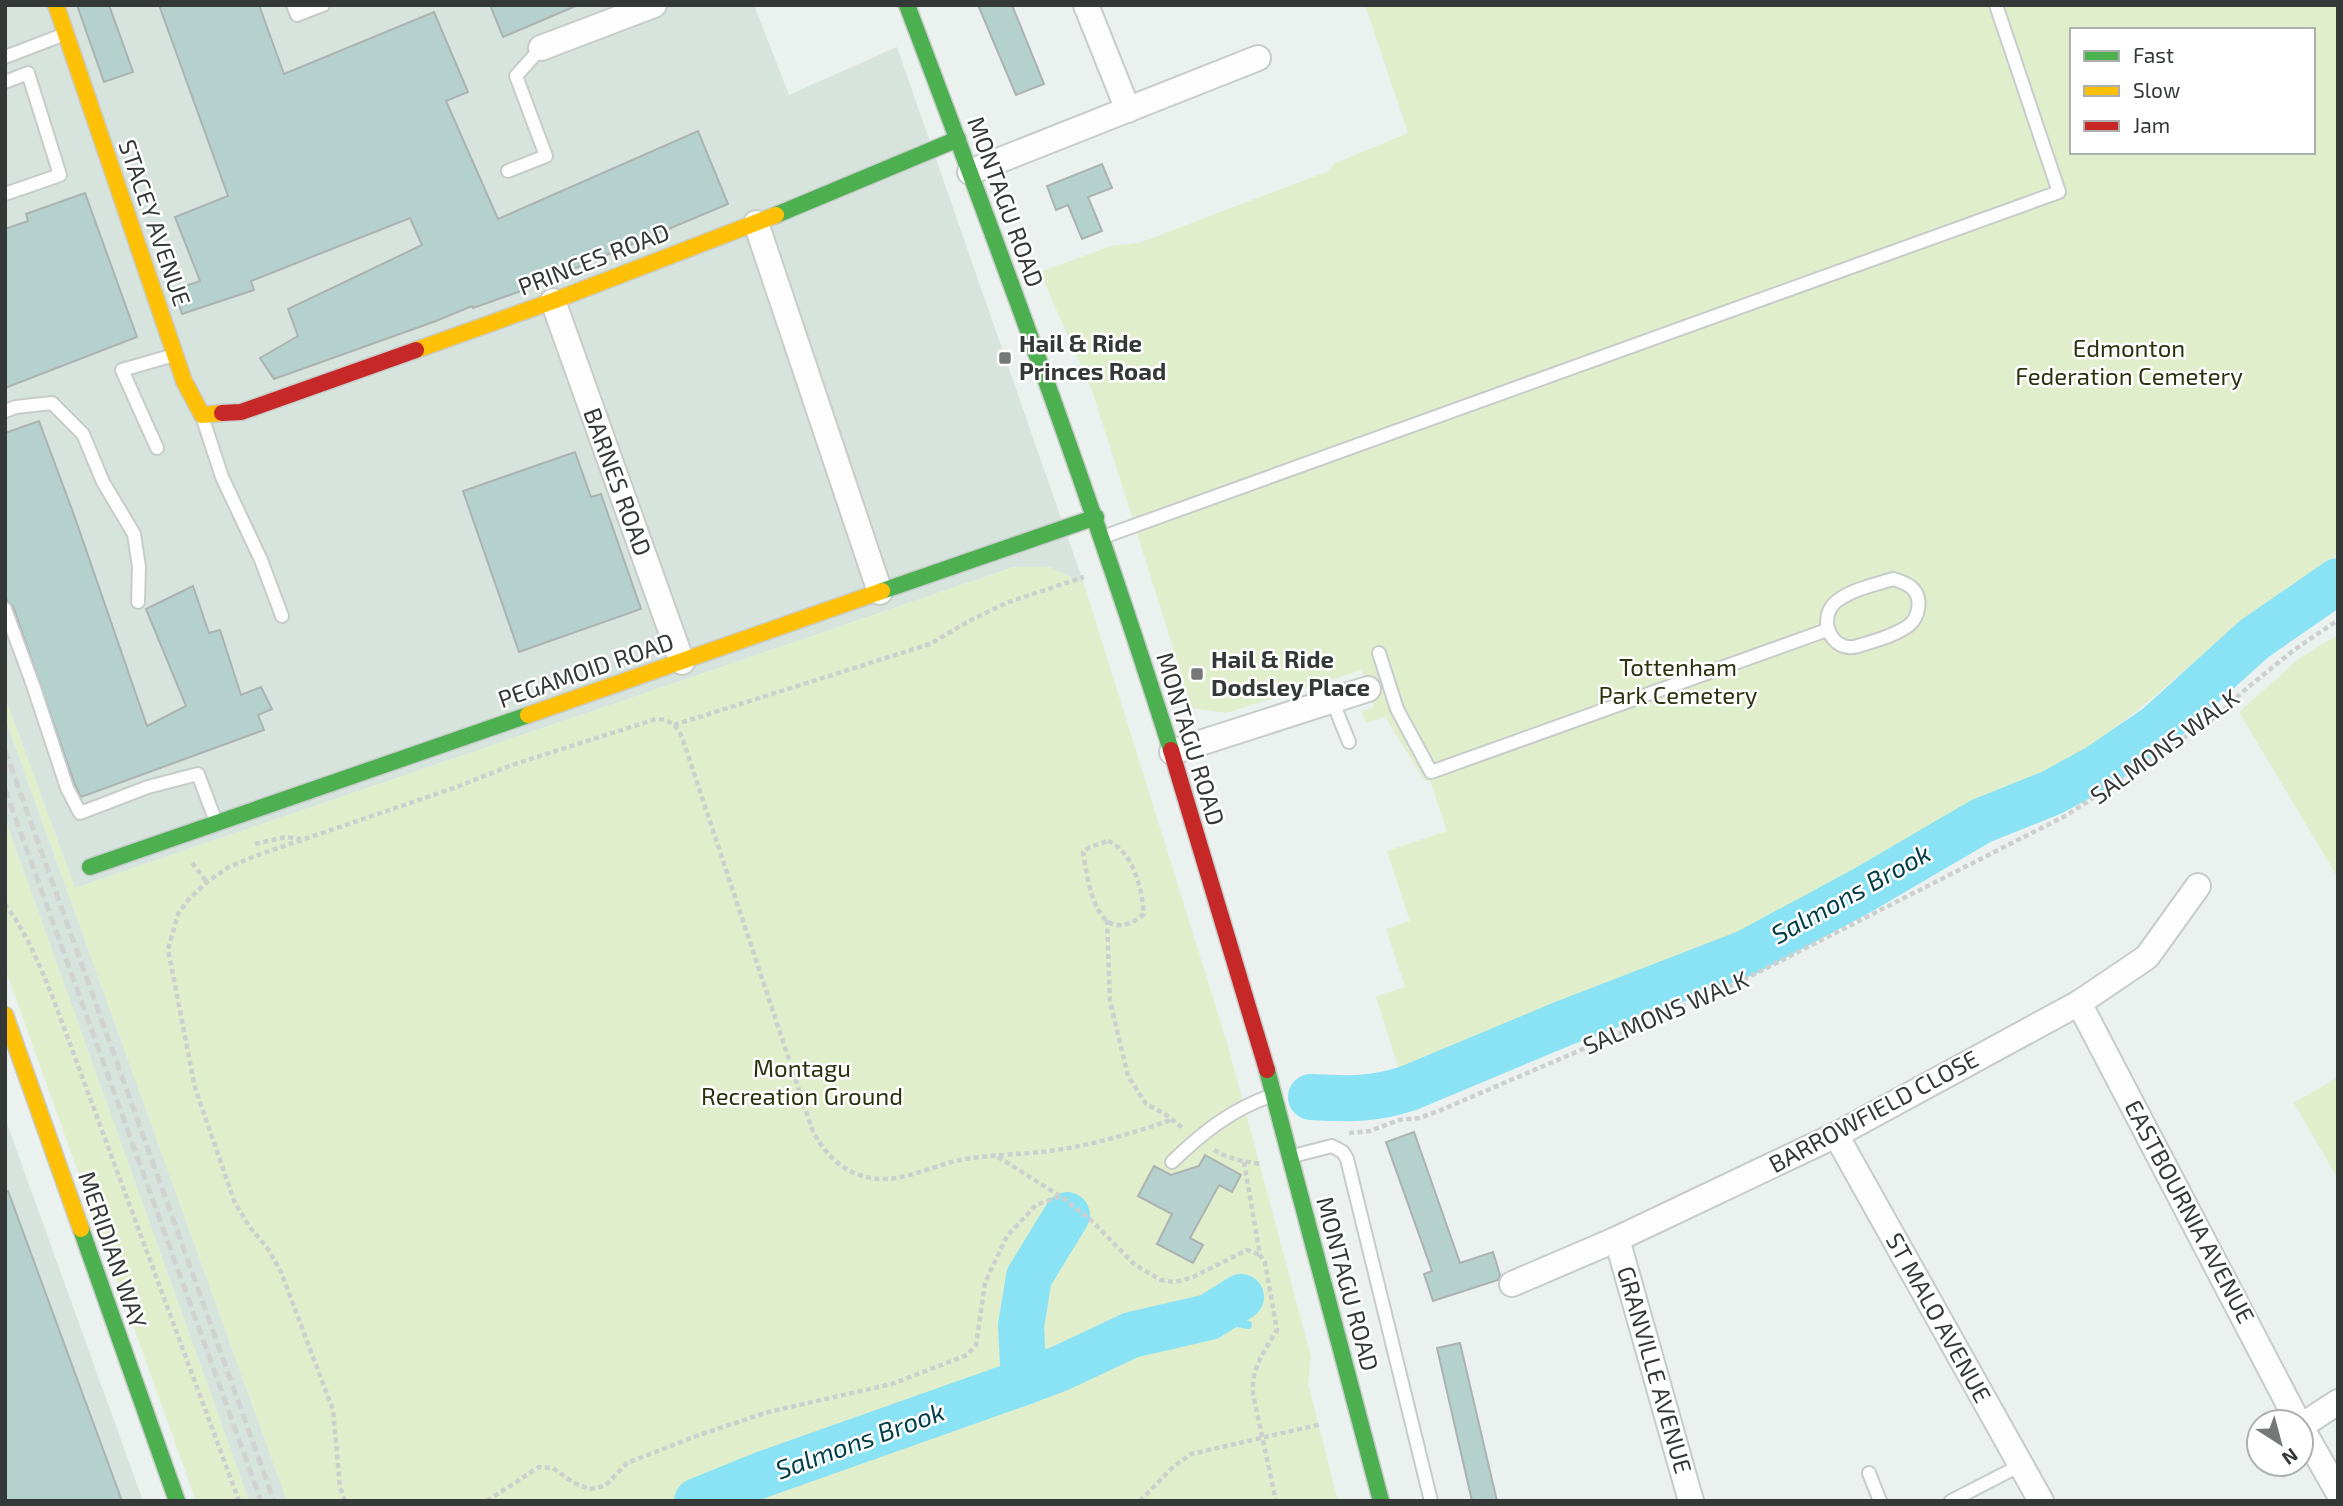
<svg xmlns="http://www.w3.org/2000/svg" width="2343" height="1506" font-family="'Exo 2',sans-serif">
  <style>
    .built { fill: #d7e4de }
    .green { fill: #e1eecc; fill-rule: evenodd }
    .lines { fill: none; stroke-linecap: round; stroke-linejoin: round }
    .stream { stroke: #8ae2f5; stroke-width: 8 }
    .river { stroke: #8ae2f5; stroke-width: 46 }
    .building { fill: #b4d1ce; stroke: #acb2b0; stroke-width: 2 }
    .lane-casing { stroke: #c7ccca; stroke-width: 16 }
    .street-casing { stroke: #c7ccca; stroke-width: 28 }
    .fast-casing { stroke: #c7ccca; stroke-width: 19 }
    .slow-casing { stroke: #c7ccca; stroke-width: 19 }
    .jam-casing { stroke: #c7ccca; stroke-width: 19 }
    .path { stroke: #cdcfce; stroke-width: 4.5; stroke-dasharray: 5 3.5; stroke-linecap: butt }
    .lane { stroke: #fcfdfc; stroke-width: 12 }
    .street { stroke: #fcfdfc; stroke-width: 24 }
    .fast { stroke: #4caf50; stroke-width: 16 }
    .slow { stroke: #ffc107; stroke-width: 16 }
    .jam { stroke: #c62828; stroke-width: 16 }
    .rail { stroke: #d0d2d2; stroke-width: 5; stroke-dasharray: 10 5; stroke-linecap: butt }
    .poi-dot { fill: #747977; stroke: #fff; stroke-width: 2.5 }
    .labels { text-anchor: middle; stroke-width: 5; stroke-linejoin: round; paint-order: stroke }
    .street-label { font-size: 24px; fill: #343937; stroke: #fff }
    .poi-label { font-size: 24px; font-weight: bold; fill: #343937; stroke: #fff; text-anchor: start }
    .park-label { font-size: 24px; fill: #2a330e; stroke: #fff }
    .water-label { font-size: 26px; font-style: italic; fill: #013d48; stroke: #fff }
  </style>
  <rect width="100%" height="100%" fill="#eaf1ee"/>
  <g class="built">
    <path d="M5 5H754L789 95 897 47 1084 584 1049 567H1014L75 888 5 697Z"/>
    <path d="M5 718 287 1501H249L5 819Z"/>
    <path d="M5 1118 143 1501H5Z"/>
  </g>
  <g class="green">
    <path d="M1365 5H2338V554C2294 583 2252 612 2213 646 2161 690 2112 737 2051 768L2056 784 1977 816 1892 869 1747 945 1591 1005 1403 1082 1376 997 1405 987 1386 929 1410 921 1387 851 1447 831 1430 780 1425 781 1385 717 1366 723 1362 711 1374 707 1362 670 1226 713 1192 708 1093 393 1040 272 1111 246 1139 243 1329 171 1334 164 1408 133ZM2072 30H2313V152H2072Z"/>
    <path d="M1014 567H1049L1084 584 1228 1046 1311 1357 1308 1383 1338 1501H287L5 718V697L75 888Z"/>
    <path d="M2338 635V878L2239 712 2301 657Z"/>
    <path d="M5 819 249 1501H196L5 968Z"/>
    <path d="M2338 1077V1179L2294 1103Z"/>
  </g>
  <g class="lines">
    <path class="stream" d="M1209 1317 1248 1325"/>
    <g class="river">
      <path d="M1311 1097C1348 1099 1374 1100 1409 1088L1562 1024 1746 953 1863 890 1981 821 2051 793 2097 768 2157 727 2254 639 2338 581"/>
      <path d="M1024 1382 1021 1326 1029 1277 1067 1215"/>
      <path d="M697 1501 761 1475 1024 1382 1061 1368 1131 1335 1209 1317 1241 1297"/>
    </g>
  </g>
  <g class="building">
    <path d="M77 5H109L133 72 104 82Z"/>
    <path d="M159 5H259L284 74 434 12 468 92 446 101 498 219 698 131 728 204 521 291 473 308 472 306 436 321 274 379 260 358 298 336 288 309 422 245 410 218 251 281 254 290 182 314 174 290 200 281 175 217 228 196Z"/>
    <path d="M490 5H578L503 37Z"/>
    <path d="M978 5H1012L1044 84 1016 95Z"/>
    <path d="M1102 164 1112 188 1088 197 1102 231 1082 239 1068 205 1056 210 1047 186Z"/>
    <path d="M85 193 137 337 5 388V229L28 221 26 214Z"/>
    <path d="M39 421 74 515 147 726 186 706 146 609 193 586 209 633 220 630 241 695 261 687 272 709 258 715 264 730 81 797 75 785 13 606 7 601 5 595V433Z"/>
    <path d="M575 452 591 497 601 494 641 609 519 652 463 491Z"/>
    <path d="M1414 1132 1460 1263 1493 1252 1500 1275 1498 1280 1433 1301 1424 1274 1432 1271 1386 1142Z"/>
    <path d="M1205 1155 1241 1175 1232 1192 1219 1185 1190 1238 1203 1245 1193 1263 1157 1244 1172 1214 1138 1196 1154 1166 1171 1175 1199 1166Z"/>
    <path d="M5 1191H8L122 1501H5Z"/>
    <path d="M1460 1343 1497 1501H1472L1437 1348Z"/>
  </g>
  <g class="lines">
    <g class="lane-casing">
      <g id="lane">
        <path d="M293 5 297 15 323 5"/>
        <path d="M5 57 65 34"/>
        <path d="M5 82 28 73 60 175 5 194"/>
        <path d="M508 171 546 156 516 76 541 48"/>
        <path d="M5 411 16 407 52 403 83 434 103 482 134 534 139 567 138 602"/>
        <path d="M203 419 222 477 261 560 282 616"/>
        <path d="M157 448 122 370 174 355"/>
        <path d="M1103 537 2059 192 1996 5"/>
        <path d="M1893 579C1899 581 1907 583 1912 588 1923 598 1919 618 1908 626 1894 636 1874 641 1858 646 1831 654 1816 617 1837 601 1853 589 1874 585 1893 579Z"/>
        <path d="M5 609 33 685 67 788 80 813 148 787 198 774 216 822"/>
        <path d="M1379 653 1397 709 1431 772 1827 630"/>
        <path d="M1332 700 1349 742"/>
        <path d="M1293 1156 1332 1146 1343 1152 1347 1159 1431 1501"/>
        <path d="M1172 1162C1203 1132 1232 1109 1273 1095"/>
        <path d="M1869 1473 1880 1501"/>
        <path d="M1951 1501 2021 1465"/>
      </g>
    </g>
    <g class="street-casing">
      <g id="street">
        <path d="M1086 5 1128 110"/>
        <path d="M541 48 654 5"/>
        <path d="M970 172 1258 58"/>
        <path d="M756 223 880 592"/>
        <path d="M553 301 682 662"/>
        <path d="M1172 752 1368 689"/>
        <path d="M2079 1003 2298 1422"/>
        <path d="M1836 1135 2041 1501"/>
        <path d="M1617 1239 1691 1501"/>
        <path d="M1512 1284 1617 1239 1836 1135 2079 1003 2147 957 2198 886"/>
        <path d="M2301 1426 2338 1402"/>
        <path d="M2301 1427 2338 1492"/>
      </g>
    </g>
    <g class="fast-casing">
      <g id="fast">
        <path d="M907 5C1000 251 1092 499 1171 750"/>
        <path d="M776 215 958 139"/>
        <path d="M882 591 1096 517"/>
        <path d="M90 867 528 715"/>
        <path d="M1267 1070 1381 1501"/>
        <path d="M81 1229 177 1501"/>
      </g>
    </g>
    <g class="slow-casing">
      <g id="slow">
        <path d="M56 5 184 381 202 415 222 413"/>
        <path d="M416 350 553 301 776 215"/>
        <path d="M528 715 882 591"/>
        <path d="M5 1015 81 1229"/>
      </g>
    </g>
    <g class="jam-casing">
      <g id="jam">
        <path d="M222 413 241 412 416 350"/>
        <path d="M1171 750 1267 1070"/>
      </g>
    </g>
    <g class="path">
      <path d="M674 725 930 644 969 621 1006 603 1084 577"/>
      <path d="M1108 841C1133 851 1142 889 1144 914 1098 952 1088 885 1083 852L1090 847Z"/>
      <path d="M255 844 286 837 301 839"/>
      <path d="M192 863 207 882"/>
      <path d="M5 904C28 935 42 970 56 1006L239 1501"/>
      <path d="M1107 920 1110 1001 1128 1076 1146 1104 1165 1114 1184 1129"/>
      <path d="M1349 1133 1370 1131 1399 1120 1419 1118 1441 1110 1737 983 2067 815 2217 716 2247 688 2294 650 2338 620"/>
      <path d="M1214 1150C1229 1159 1245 1162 1262 1164"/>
      <path d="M998 1157 1060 1196 1091 1220 1135 1265 1161 1280 1175 1282 1193 1277 1247 1250 1260 1255"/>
      <path d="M1244 1162 1260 1255 1265 1263 1277 1330C1264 1352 1251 1368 1253 1394L1276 1501"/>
      <path d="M345 1501 340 1487 333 1410 281 1272 268 1249 249 1226 235 1203 195 1088 168 949 178 914 189 899 207 882 227 868 255 856 454 788 515 764 656 719C671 719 678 727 683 740L812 1129C824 1154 843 1173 871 1178 899 1183 928 1168 955 1161 988 1154 1023 1155 1057 1150 1096 1144 1133 1133 1171 1120"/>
      <path d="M487 1501 539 1467 553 1468 574 1483 589 1489 605 1486 627 1463 699 1435 768 1412 892 1384 967 1355 976 1345 985 1283 1007 1236 1036 1205 1060 1196"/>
      <path d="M1140 1501 1173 1467 1191 1454 1322 1424"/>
    </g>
    <use href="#lane" class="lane"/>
    <use href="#street" class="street"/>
    <use href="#fast" class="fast"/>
    <use href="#slow" class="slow"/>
    <use href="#jam" class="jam"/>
    <g class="rail">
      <path d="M5 750 274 1501"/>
      <path d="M5 789 261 1501"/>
    </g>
  </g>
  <g class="poi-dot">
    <rect x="998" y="351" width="14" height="14" rx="3.5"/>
    <rect x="1190" y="667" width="14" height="14" rx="3.5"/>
  </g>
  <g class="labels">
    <g class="street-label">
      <text transform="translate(1005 202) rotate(70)" y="8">MONTAGU ROAD</text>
      <text transform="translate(154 223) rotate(71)" y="8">STACEY AVENUE</text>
      <text transform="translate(594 260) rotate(-21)" y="8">PRINCES ROAD</text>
      <text transform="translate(617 482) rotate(70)" y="8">BARNES ROAD</text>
      <text transform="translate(586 671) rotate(-19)" y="8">PEGAMOID ROAD</text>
      <text transform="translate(1190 739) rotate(73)" y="8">MONTAGU ROAD</text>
      <text transform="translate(2165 747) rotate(-36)" y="8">SALMONS WALK</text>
      <text transform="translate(1666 1013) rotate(-23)" y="8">SALMONS WALK</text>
      <text transform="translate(1874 1112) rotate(-28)" y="8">BARROWFIELD CLOSE</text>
      <text transform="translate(2189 1212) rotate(62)" y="8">EASTBOURNIA AVENUE</text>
      <text transform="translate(112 1250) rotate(71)" y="8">MERIDIAN WAY</text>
      <text transform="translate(1347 1284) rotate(75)" y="8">MONTAGU ROAD</text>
      <text transform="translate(1938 1318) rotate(61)" y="8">ST MALO AVENUE</text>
      <text transform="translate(1654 1370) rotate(74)" y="8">GRANVILLE AVENUE</text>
    </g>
    <g class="poi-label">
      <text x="1019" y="352">Hail &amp; Ride<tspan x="1019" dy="28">Princes Road</tspan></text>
      <text x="1211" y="668">Hail &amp; Ride<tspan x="1211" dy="28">Dodsley Place</tspan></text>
    </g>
    <g class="park-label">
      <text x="2129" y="357">Edmonton<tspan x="2129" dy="28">Federation Cemetery</tspan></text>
      <text x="1678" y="676">Tottenham<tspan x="1678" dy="28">Park Cemetery</tspan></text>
      <text x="802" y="1077">Montagu<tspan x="802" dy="28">Recreation Ground</tspan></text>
    </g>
    <g class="water-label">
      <text transform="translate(1851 894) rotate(-29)" y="9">Salmons Brook</text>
      <text transform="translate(860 1441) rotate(-20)" y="9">Salmons Brook</text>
    </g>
  </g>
  <rect width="2343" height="1506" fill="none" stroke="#343937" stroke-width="14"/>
  <rect x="2070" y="28" width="245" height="126" fill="#ffffff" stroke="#aeb0af" stroke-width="2"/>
  <rect x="2084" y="51" width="35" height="10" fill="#4caf50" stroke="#aeb0af" stroke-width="2"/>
  <text x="2133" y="63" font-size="21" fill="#343937">Fast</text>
  <rect x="2084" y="86" width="35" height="10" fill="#ffc107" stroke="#aeb0af" stroke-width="2"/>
  <text x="2133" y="98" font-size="21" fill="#343937">Slow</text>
  <rect x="2084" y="121" width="35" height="10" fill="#c62828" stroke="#aeb0af" stroke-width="2"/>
  <text x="2133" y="133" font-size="21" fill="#343937">Jam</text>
  <g transform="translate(2280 1443) rotate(144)"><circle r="33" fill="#ffffff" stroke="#aeb0af" stroke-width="2"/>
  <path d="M0-5L12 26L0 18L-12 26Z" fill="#747977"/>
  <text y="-10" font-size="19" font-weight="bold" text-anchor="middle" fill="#343937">N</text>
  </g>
</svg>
